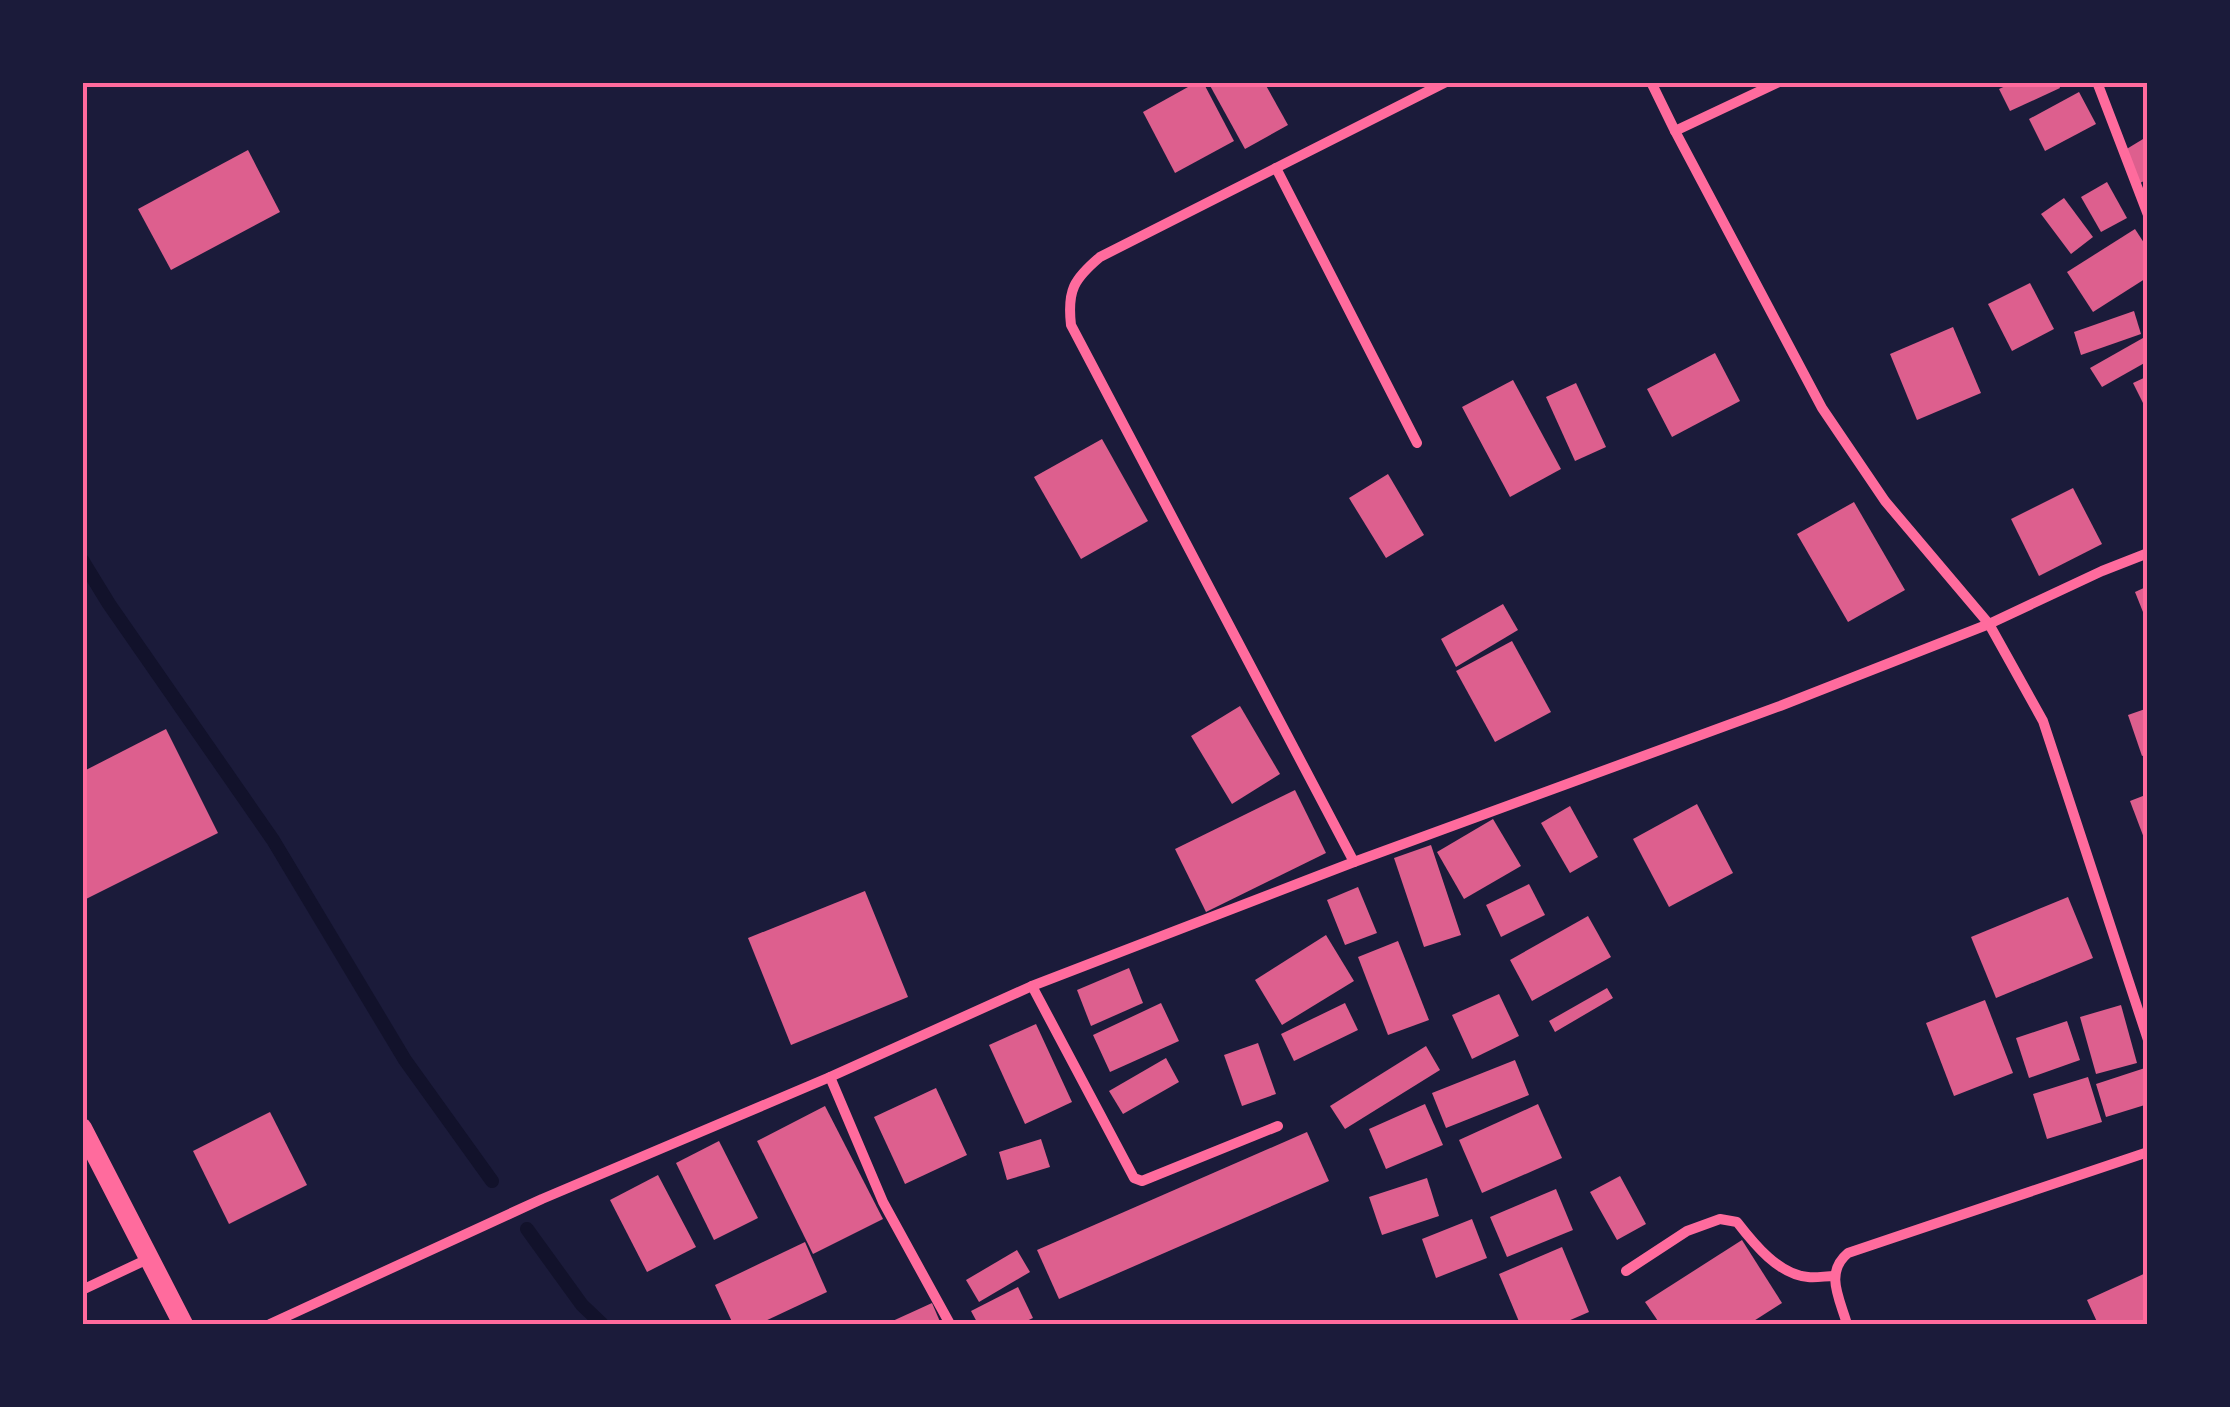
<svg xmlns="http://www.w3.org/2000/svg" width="2230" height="1407" font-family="'Exo 2',sans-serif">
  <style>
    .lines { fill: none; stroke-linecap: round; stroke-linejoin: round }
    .stream { stroke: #12122b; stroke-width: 14 }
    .building { fill: #dd5f8e }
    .minor { stroke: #ff6b9d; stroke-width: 10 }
    .secondary { stroke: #ff6b9d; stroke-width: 20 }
    .neatline { fill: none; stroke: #ff6b9d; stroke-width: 4 }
  </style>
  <rect width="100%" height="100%" fill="#1b1b3a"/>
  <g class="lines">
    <g class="stream">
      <path d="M82 560 109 604 273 840 405 1060 492 1181"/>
      <path d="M527 1229 582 1305 602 1324"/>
    </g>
  </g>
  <g class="building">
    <path d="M1197 82H1203L1234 141 1175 173 1143 112Z"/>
    <path d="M1208 82H1264L1288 125 1245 149Z"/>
    <path d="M2014 82H2058L2060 88 2010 111 1999 89Z"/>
    <path d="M2079 92 2096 124 2045 151 2029 119Z"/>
    <path d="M2148 136V179L2140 183 2125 150Z"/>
    <path d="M248 150 280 212 171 270 138 209Z"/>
    <path d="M2107 182 2127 218 2101 232 2081 197Z"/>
    <path d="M2064 198 2093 237 2071 254 2041 214Z"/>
    <path d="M2135 229 2148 249V277L2093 312 2067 272Z"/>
    <path d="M2030 283 2054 329 2012 351 1988 304Z"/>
    <path d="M2134 311 2141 334 2081 355 2074 332Z"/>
    <path d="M1953 327 1981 393 1917 420 1890 354Z"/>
    <path d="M2143 338 2148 346V361L2102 387 2090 368Z"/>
    <path d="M1715 353 1740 401 1672 437 1647 389Z"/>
    <path d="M2148 376V413L2133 383Z"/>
    <path d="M1513 380 1561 469 1510 497 1462 407Z"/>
    <path d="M1576 383 1606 447 1575 461 1546 397Z"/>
    <path d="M1102 439 1148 521 1081 559 1034 477Z"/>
    <path d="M1388 474 1424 535 1386 558 1349 498Z"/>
    <path d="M2073 488 2102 544 2039 576 2011 519Z"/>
    <path d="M1854 502 1905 590 1848 622 1797 534Z"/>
    <path d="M2148 586V622H2147L2135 592Z"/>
    <path d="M1503 604 1518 630 1456 667 1441 639Z"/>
    <path d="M1512 641 1551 712 1495 742 1456 671Z"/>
    <path d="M1240 706 1280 774 1232 804 1191 736Z"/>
    <path d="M2148 708V754L2142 756 2128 715Z"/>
    <path d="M166 729 218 833 82 901V772Z"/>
    <path d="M1295 790 1326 853 1206 912 1175 849Z"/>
    <path d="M2148 794V836L2144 838 2130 801Z"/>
    <path d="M1697 804 1733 873 1669 907 1633 839Z"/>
    <path d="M1570 806 1598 857 1570 873 1541 823Z"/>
    <path d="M1493 819 1521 866 1464 899 1437 852Z"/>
    <path d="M1431 845 1461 935 1424 947 1394 858Z"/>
    <path d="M1529 884 1545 915 1501 937 1486 905Z"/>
    <path d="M1358 887 1377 933 1345 945 1327 900Z"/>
    <path d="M865 891 908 997 791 1045 748 938Z"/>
    <path d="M2068 897 2093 958 1996 998 1971 937Z"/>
    <path d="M1588 916 1611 957 1532 1001 1510 960Z"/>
    <path d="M1326 935 1354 981 1282 1025 1255 980Z"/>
    <path d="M1398 941 1429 1020 1388 1035 1358 957Z"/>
    <path d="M1129 968 1143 1003 1091 1026 1077 990Z"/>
    <path d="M1607 988 1613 998 1555 1032 1549 1021Z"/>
    <path d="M1499 994 1519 1036 1472 1059 1452 1015Z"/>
    <path d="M1985 1000 2013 1073 1954 1096 1926 1023Z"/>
    <path d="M1161 1003 1179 1041 1110 1072 1093 1035Z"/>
    <path d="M1345 1003 1358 1030 1294 1061 1281 1034Z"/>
    <path d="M2121 1005 2137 1063 2096 1074 2080 1017Z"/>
    <path d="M2067 1021 2080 1060 2029 1078 2016 1038Z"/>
    <path d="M1036 1024 1072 1102 1025 1124 989 1045Z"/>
    <path d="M1258 1043 1276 1094 1242 1106 1224 1055Z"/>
    <path d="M1426 1046 1440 1070 1345 1129 1330 1106Z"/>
    <path d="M1166 1058 1179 1082 1123 1114 1109 1091Z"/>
    <path d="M1515 1060 1529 1095 1446 1128 1432 1093Z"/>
    <path d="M2148 1067V1104L2106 1117 2096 1084Z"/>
    <path d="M2088 1077 2102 1122 2047 1139 2033 1094Z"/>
    <path d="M936 1088 967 1155 905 1184 874 1117Z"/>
    <path d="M1425 1104 1443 1145 1386 1169 1369 1129Z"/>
    <path d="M1538 1104 1562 1158 1482 1193 1459 1140Z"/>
    <path d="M825 1106 883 1219 813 1254 757 1141Z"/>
    <path d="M270 1112 307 1185 229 1224 193 1151Z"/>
    <path d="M1307 1132 1329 1181 1059 1299 1037 1250Z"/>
    <path d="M1041 1139 1050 1167 1007 1180 999 1152Z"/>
    <path d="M719 1141 758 1218 714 1240 676 1163Z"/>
    <path d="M658 1175 696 1247 647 1272 610 1200Z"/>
    <path d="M1620 1176 1646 1224 1617 1240 1590 1192Z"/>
    <path d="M1427 1178 1439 1216 1382 1235 1369 1197Z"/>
    <path d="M1556 1189 1573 1230 1507 1257 1490 1217Z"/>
    <path d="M1472 1219 1487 1258 1436 1278 1422 1239Z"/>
    <path d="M1742 1240 1782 1303 1749 1324H1660L1645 1302Z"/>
    <path d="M805 1242 827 1292 759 1324H733L715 1285Z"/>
    <path d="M1562 1247 1589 1312 1561 1324H1520L1499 1274Z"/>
    <path d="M1017 1250 1030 1272 979 1302 966 1280Z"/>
    <path d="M2148 1272V1324H2098L2087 1300Z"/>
    <path d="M1018 1287 1033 1318 1020 1324H978L971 1311Z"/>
    <path d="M932 1303 941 1324H886Z"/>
  </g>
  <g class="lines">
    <g class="minor">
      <path d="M1651 82 1675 131 1822 408 1885 501 1989 624 2043 721 2148 1040"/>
      <path d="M2097 82 2148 215"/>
      <path d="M1675 131 1779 82"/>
      <path d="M1276 168 1417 443"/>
      <path d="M1354 862 1071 325C1067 290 1074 279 1100 257L1446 82"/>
      <path d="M1032 986 1134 1178 1142 1181 1278 1126"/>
      <path d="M830 1077 883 1202 950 1324"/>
      <path d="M1626 1271 1687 1231 1720 1219 1737 1222C1754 1244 1779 1275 1808 1277 1816 1278 1826 1276 1834 1276"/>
      <path d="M82 1290 150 1258"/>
      <path d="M270 1324 542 1199 830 1077 1032 986 1354 862 1780 706 1989 624 2102 571 2148 553"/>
      <path d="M1847 1324C1840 1299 1824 1273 1848 1253L2148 1152"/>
    </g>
    <path class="secondary" d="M82 1128 183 1324"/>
  </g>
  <rect width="2230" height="1407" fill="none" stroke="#1b1b3a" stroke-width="170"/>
  <rect x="85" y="85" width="2060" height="1237" class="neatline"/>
</svg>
